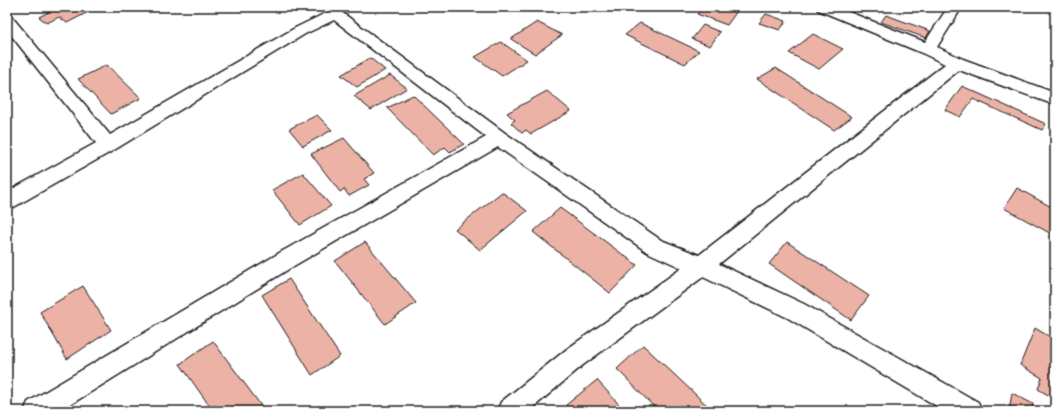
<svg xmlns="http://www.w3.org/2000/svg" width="1062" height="418" font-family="Kalam,sans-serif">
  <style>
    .building { fill: #ecb2a6; stroke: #1c1c1c }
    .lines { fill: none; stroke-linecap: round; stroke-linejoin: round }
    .street-casing { stroke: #1c1c1c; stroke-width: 3 }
    .street { fill: #fff; fill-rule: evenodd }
  </style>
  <rect width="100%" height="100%" fill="#fff"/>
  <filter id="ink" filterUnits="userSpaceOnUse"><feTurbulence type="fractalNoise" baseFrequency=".025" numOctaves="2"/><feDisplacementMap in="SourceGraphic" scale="8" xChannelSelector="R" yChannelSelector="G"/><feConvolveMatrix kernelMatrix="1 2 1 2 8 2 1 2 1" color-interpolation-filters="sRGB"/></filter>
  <g filter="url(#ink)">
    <g class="building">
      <path d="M58 7H98L67 23 59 17 47 23 39 17Z"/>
      <path d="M703 7H740L727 25 697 14Z"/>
      <path d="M766 14 786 21 780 30 759 23Z"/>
      <path d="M886 15 930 31 926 38 881 22Z"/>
      <path d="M537 22 562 35 535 54 511 39Z"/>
      <path d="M640 23 699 51 685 64 625 35Z"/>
      <path d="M703 25 720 32 710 46 692 39Z"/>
      <path d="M813 34 843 49 819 69 789 53Z"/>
      <path d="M501 42 527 60 502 76 475 57Z"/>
      <path d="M370 58 385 70 357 87 341 75Z"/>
      <path d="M107 65 141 98 111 114 78 79Z"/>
      <path d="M776 68 852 117 834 130 757 79Z"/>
      <path d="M390 75 407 88 371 110 354 96Z"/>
      <path d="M962 86 1046 124 1042 130 973 99 960 117 945 110Z"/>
      <path d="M547 91 571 111 531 134 526 130 522 133 511 123 515 120 507 113Z"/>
      <path d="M413 95 464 144 450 152 445 147 433 155 387 108Z"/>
      <path d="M317 115 332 130 303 146 289 129Z"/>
      <path d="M344 138 374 173 364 179 369 185 349 196 344 189 340 192 311 154Z"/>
      <path d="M303 173 331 206 300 225 272 190Z"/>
      <path d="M1017 188 1055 209V236L1004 208Z"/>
      <path d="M502 192 527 211 480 250 455 229Z"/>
      <path d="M560 208 637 265 610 293 533 232Z"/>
      <path d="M365 242 416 303 385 324 335 261Z"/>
      <path d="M787 242 869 296 851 320 769 264Z"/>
      <path d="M289 279 340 356 312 375 262 295Z"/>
      <path d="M83 286 111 330 67 359 40 312Z"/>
      <path d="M1035 328 1055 340V399L1038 389 1042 378 1020 365Z"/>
      <path d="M213 341 265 411H213L180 364Z"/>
      <path d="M643 345 713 411H658L617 369Z"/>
      <path d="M597 380 624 410 571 411 566 405Z"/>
      <path d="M1012 393 1033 404 1032 411H1009Z"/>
    </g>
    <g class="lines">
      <g class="street-casing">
        <path id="street" d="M816 7H836L925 42 948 7H962L937 47 963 59 1055 93V105L959 70 719 264 804 304 978 402 982 411H945L788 318 703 277 583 365 529 411H497L501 402 567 349 682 268 647 252 498 147 297 264 60 411H24L28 402 281 252 486 137 334 20 305 34 114 150 14 207 7 209V192L96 143 7 30V15L12 17 110 135 295 28 330 11 335 9 340 11 505 133 661 240 699 255 945 64 922 53 818 10Z"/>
      </g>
      <use href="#street" class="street"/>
    </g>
  </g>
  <rect width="1062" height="418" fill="none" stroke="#fff" stroke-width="24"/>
  <rect x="12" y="12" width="1038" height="394" fill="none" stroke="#1c1c1c" stroke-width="1.5" filter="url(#ink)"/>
</svg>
